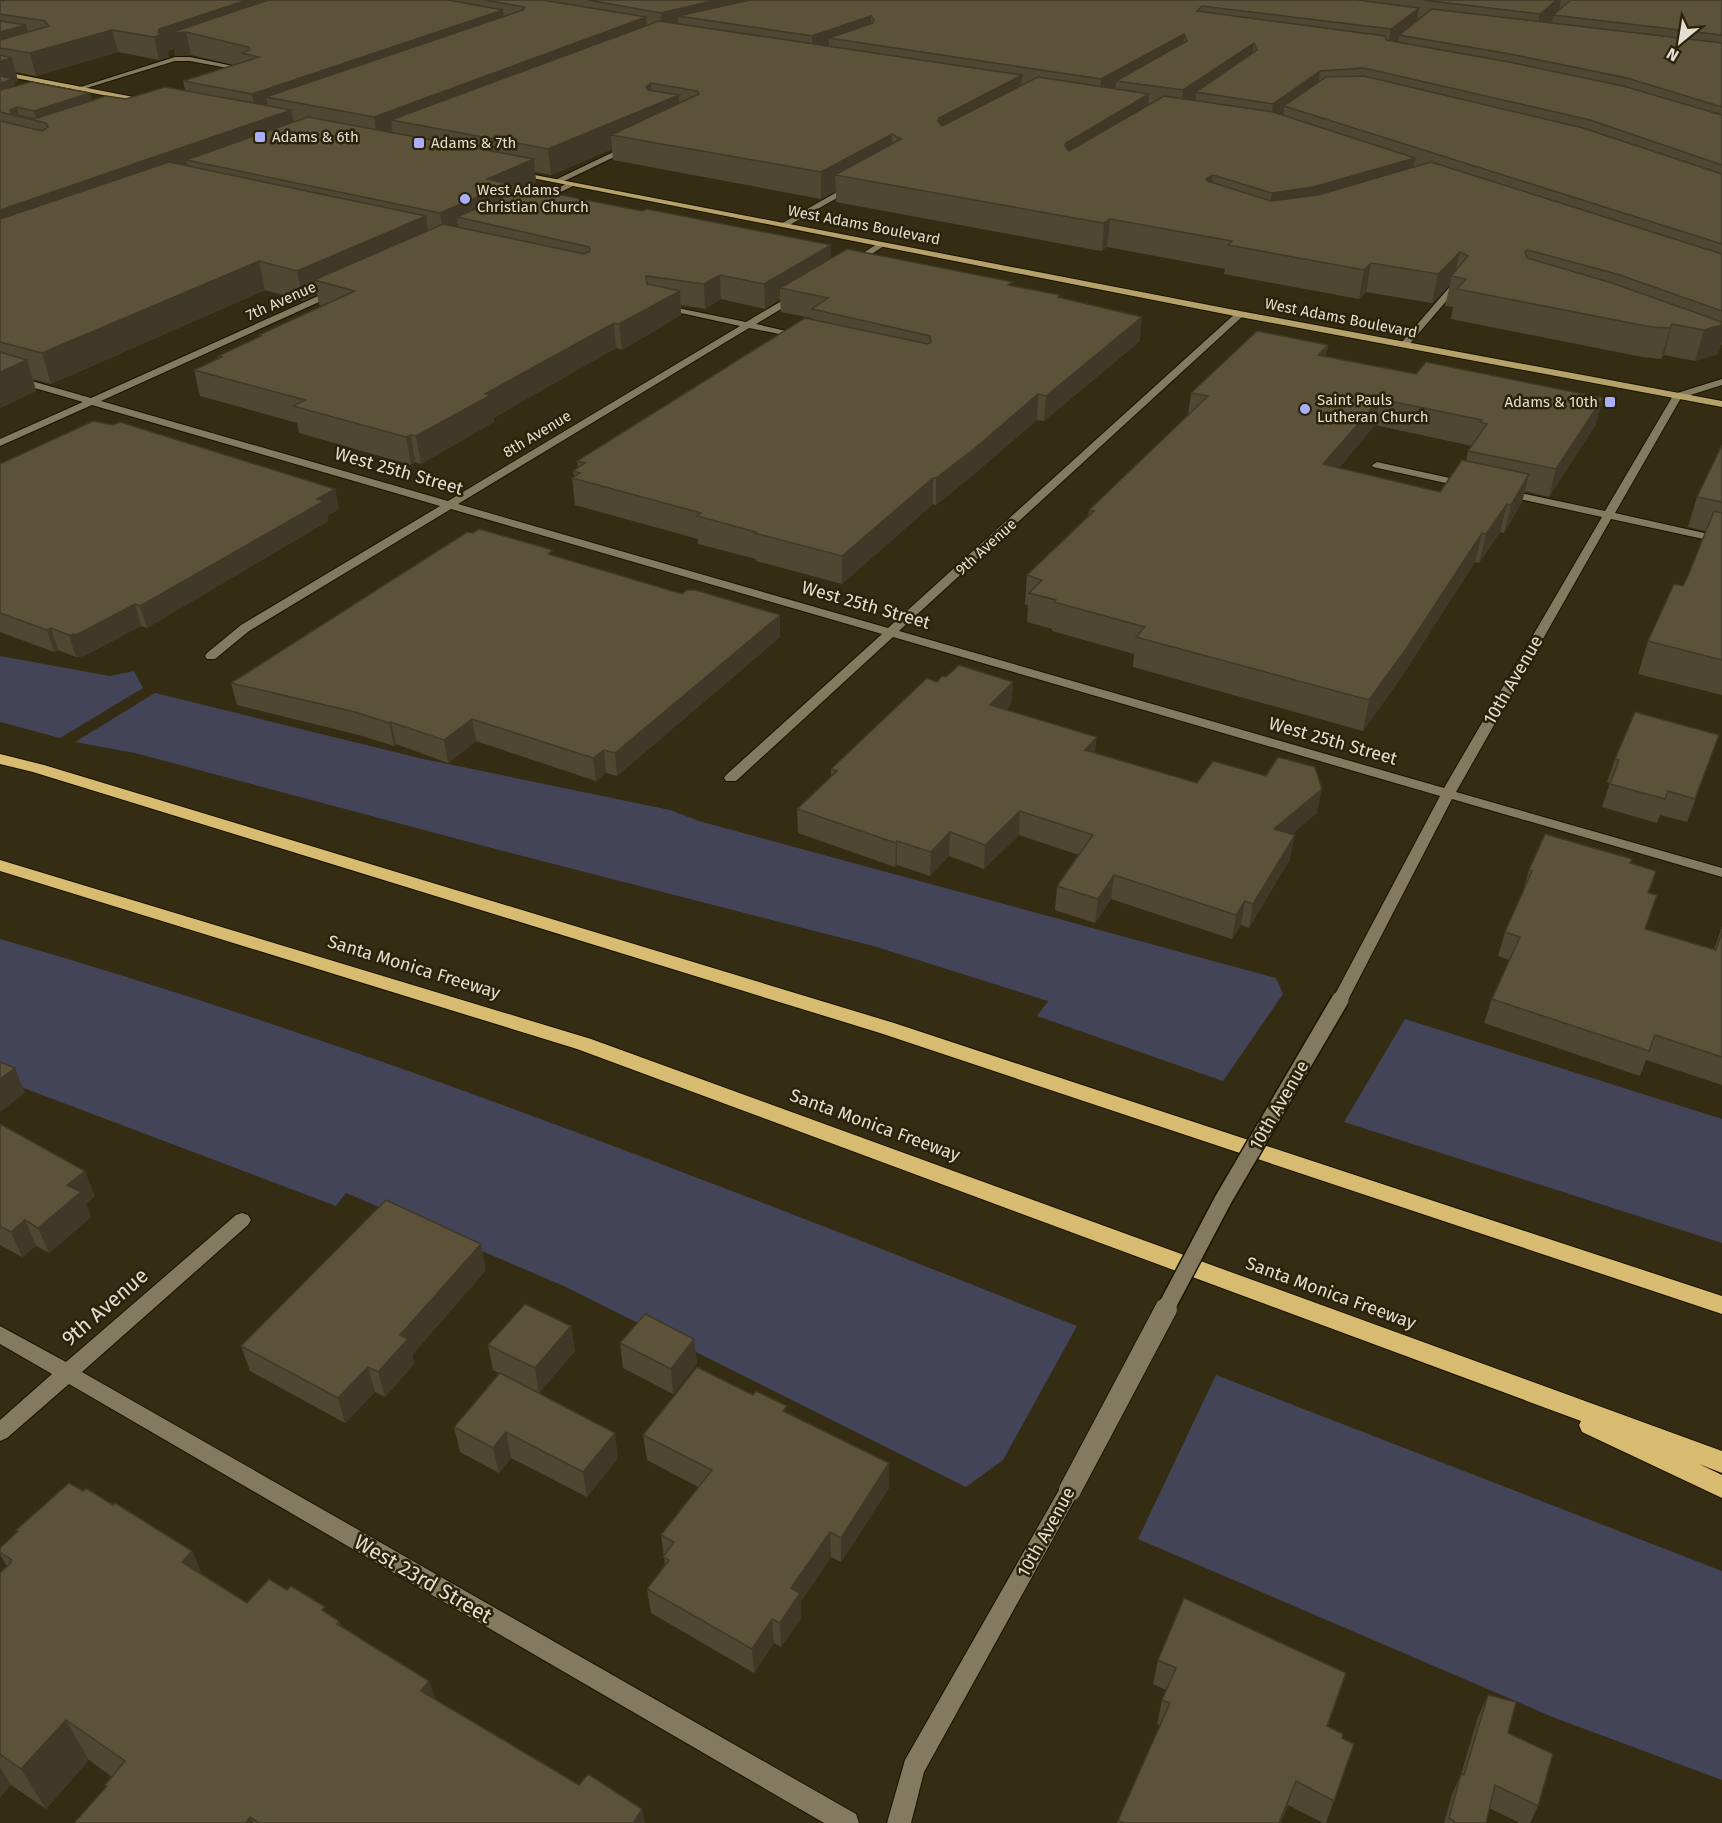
<svg xmlns="http://www.w3.org/2000/svg" width="1722" height="1823" font-family="'Fira Sans',sans-serif">
  <style>
    .green { fill: #434458 }
    .lines { fill: none; stroke-linecap: round; stroke-linejoin: round }
    .minor-casing { stroke: #1d1400; stroke-width: 2 }
    .major-casing { stroke: #1d1400; stroke-width: 2 }
    .highway-casing { stroke: #1d1400; stroke-width: 2 }
    .minor { fill: #847a60; fill-rule: evenodd }
    .major { fill: #b5a16a; fill-rule: evenodd }
    .highway { fill: #d6bb71; fill-rule: evenodd }
    .minor-bridge-far1-casing { stroke: #1d1400; stroke-width: 20; stroke-linecap: butt }
    .minor-bridge-casing { stroke: #1d1400; stroke-width: 24; stroke-linecap: butt }
    .minor-bridge-far1 { stroke: #847a60; stroke-width: 17 }
    .minor-bridge { stroke: #847a60; stroke-width: 22 }
    .wall { fill: #4f4731; fill-rule: evenodd }
    .shaded-wall { fill: #403928 }
    .building { fill: #5c5239; stroke: #403928; stroke-width: 1.5 }
    .poi-dot { fill: #abaffb; stroke: #2b220a; stroke-width: 2 }
    .labels { text-anchor: middle; stroke-width: 5; stroke-linejoin: round; paint-order: stroke }
    .far-poi-label { font-size: 15px; fill: #e4ded0; stroke: #2b220a; text-anchor: start }
    .far-street-label { font-size: 15px; fill: #e4ded0; stroke: #2b220a }
    .street-label { font-size: 18px; fill: #e4ded0; stroke: #2b220a }
    .near-street-label { font-size: 21px; fill: #e4ded0; stroke: #2b220a }
  </style>
  <rect width="100%" height="100%" fill="#352c14"/>
  <g class="green">
    <path d="M0 656 110 676 134 671 143 688 60 738 0 722Z"/>
    <path d="M155 693 419 758 670 810 699 821 1276 978 1283 994 1223 1081 1037 1016 1048 1001 877 947 484 846 135 753 75 742Z"/>
    <path d="M0 939C367 1045 722 1186 1077 1326L1003 1460 966 1487 566 1287 346 1193 336 1206 0 1079Z"/>
    <path d="M1405 1019 1722 1119V1243L1344 1122Z"/>
    <path d="M1216 1375 1722 1571V1780L1555 1718 1138 1539Z"/>
  </g>
  <g class="lines">
    <g class="minor-casing">
      <g id="minor">
        <path d="M175 57H190L252 70 249 72 190 61H175L57 97 52 96Z"/>
        <path d="M628 145 635 147 560 183 553 181Z"/>
        <path d="M570 182 577 184 539 203 532 201Z"/>
        <path d="M851 184 858 186 786 227 779 225Z"/>
        <path d="M880 242 887 244 855 265 848 263Z"/>
        <path d="M1453 283 1460 285 1407 347H1401V343Z"/>
        <path d="M336 288 339 289V293L101 401 448 501 740 326 658 308V304L746 322 795 293H801V297L756 324 804 335V339L749 328 458 504 888 628 1237 312H1243V316L899 631 1444 788 1602 517 1506 496 1501 493 1506 490 1605 511 1674 394 1722 379V385L1681 398 1615 513 1722 537V543L1611 519 1456 792 1722 868V877L1452 799 1348 1000 1346 1004H1334L1332 1000 1440 796 893 637 736 781H726L724 778 726 775 882 634 451 509 249 631 215 659H207L205 656 207 653 241 625 440 506 92 405 0 446V439L83 402 0 378V372L91 398Z"/>
        <path d="M1377 462 1468 482 1473 485 1468 488 1373 467 1372 465Z"/>
        <path d="M242 1213 248 1215 251 1220 248 1225 82 1372 856 1814 859 1823H824L69 1384 7 1438 0 1441V1420L52 1374 0 1344V1326L66 1362 236 1215Z"/>
        <path d="M1070 1481 1077 1483 1080 1490 924 1772 911 1823H887L905 1760 1063 1483Z"/>
      </g>
    </g>
    <g class="major-casing">
      <g id="major">
        <path d="M0 71 149 100 152 102 149 104 0 75Z"/>
        <path d="M514 171 1240 311 1722 401V407L1240 317 517 175Z"/>
      </g>
    </g>
    <g class="highway-casing">
      <g id="highway">
        <path d="M0 754 44 765 894 1023 1722 1296V1314L880 1033 33 772 0 764Z"/>
        <path d="M0 860 591 1039 1722 1451V1473L1699 1464 1722 1475V1498L1582 1432 1579 1425 1581 1421 577 1049 0 871Z"/>
      </g>
    </g>
    <use href="#minor" class="minor"/>
    <use href="#major" class="major"/>
    <use href="#highway" class="highway"/>
    <g class="minor-bridge-far1-casing">
      <path id="minor-bridge-far1" d="M1165 1310 1223 1200 1340 1000"/>
    </g>
    <g class="minor-bridge-casing">
      <path id="minor-bridge" d="M1070 1490 1166 1309"/>
    </g>
    <use href="#minor-bridge-far1" class="minor-bridge-far1"/>
    <use href="#minor-bridge" class="minor-bridge"/>
  </g>
  <g class="wall">
    <path d="M0 0H1722V345L1721 344 1718 354 1695 361 1664 355 1661 359 1642 357 1451 319 1453 307 1445 306 1450 285 1432 303 1366 292 1359 299 1224 274 1225 269 1107 247 1102 251 1095 250 836 202V191L821 199 613 160 612 149 551 175 535 172 536 182 510 194 831 259 1013 286 1060 295V298L1140 341 1044 421 1037 420 973 475 936 505 933 504 842 584 756 561V559L698 544V539L575 505 572 478 574 477 573 471 578 467 577 461 812 320V318L781 312 780 299 765 309 721 299 705 309 681 305V315L622 350 616 348 526 399 494 418V422L421 464 415 462 411 465 299 433 297 423 200 396 194 370 218 358V356L260 337 259 335 323 306 319 305 317 294 303 301 265 290 51 384 33 379 36 391 0 408ZM174 49 175 56 191 55 234 65 183 81 185 90 126 99 92 101 15 86 14 82 18 81 16 72 36 76 118 52 159 60 169 57 167 51Z"/>
    <path d="M1328 345 1326 356 1596 424 1549 497 1525 491 1522 502 1504 533 1500 532 1479 563 1475 562 1400 679 1363 731 1133 667 1134 654 1052 631V629L1027 622 1028 605 1025 604 1027 575 1088 516 1089 510 1188 415 1191 393ZM1375 425 1472 446 1468 451 1466 461 1440 492 1339 468Z"/>
    <path d="M1722 445V695L1638 674 1648 641 1683 586 1688 576 1706 531 1688 527 1697 497Z"/>
    <path d="M0 464 335 489 339 509 327 516 328 521 147 628 141 626 84 656 76 657 58 650 54 652 0 632Z"/>
    <path d="M554 555 780 637 617 776 606 773 596 781 476 741 448 763 396 744 394 746 359 735 237 705 231 683Z"/>
    <path d="M946 677 1013 682 1011 704 1006 710 1095 753 1197 783 1317 813 1291 834 1290 859 1249 928 1241 925 1232 939 1111 899 1095 923 1055 910 1057 886 1079 855 1019 835 984 869 949 856 930 876 897 865 895 867 798 833 797 809 831 777V769L937 682Z"/>
    <path d="M1719 735 1687 822 1660 815 1657 823 1602 807 1610 783 1607 782 1615 759Z"/>
    <path d="M1631 864 1648 893 1645 929 1714 950 1722 926V1085L1646 1060 1640 1076 1484 1023 1492 999 1509 960 1498 956 1505 932 1522 894 1529 870Z"/>
    <path d="M0 1124 95 1196 86 1204 91 1217 49 1253 36 1246 22 1257 0 1245Z"/>
    <path d="M486 1270 412 1355 414 1364 385 1397 375 1392 345 1423 250 1371 241 1346Z"/>
    <path d="M571 1326 575 1351 539 1393 618 1458 587 1497 511 1458 499 1473 460 1452 454 1427 499 1373 493 1370 488 1345Z"/>
    <path d="M694 1339 697 1364 673 1394 623 1368 620 1343Z"/>
    <path d="M787 1413 889 1488 841 1562 831 1557 801 1601V1618L781 1647 774 1643 754 1673 651 1613 647 1589 665 1566 661 1535 698 1487 647 1460 643 1435Z"/>
    <path d="M83 1491 113 1505 192 1551 202 1575 247 1603 327 1614 339 1621 341 1626 429 1681 435 1699 644 1823H74L106 1787 105 1785 112 1777 89 1760 46 1809 11 1785 0 1797V1573L7 1567 0 1554V1548L17 1532 16 1530Z"/>
    <path d="M1158 1660 1346 1673 1328 1726 1342 1738 1354 1744 1326 1823H1323L1288 1805 1281 1823H1117L1160 1725 1157 1724 1162 1700 1166 1690 1153 1684Z"/>
    <path d="M1488 1695 1508 1733 1538 1806 1530 1823H1520L1489 1808 1486 1823H1444L1452 1795 1461 1774 1478 1717Z"/>
  </g>
  <g class="shaded-wall">
    <path d="M247 0H268L186 32 191 55 175 56 174 49 167 51 169 57 159 60 154 37 159 29Z"/>
    <path d="M716 0H755L678 16 679 31 662 35 661 13Z"/>
    <path d="M1557 0H1561L1558 16 1553 15 1552 22 1535 36 1540 14Z"/>
    <path d="M1419 8 1415 30 1399 35 1398 44 1387 52 1391 29Z"/>
    <path d="M503 10 505 32 266 97 269 114 257 118 252 94Z"/>
    <path d="M871 16V38H829V53L813 59 812 36Z"/>
    <path d="M646 17 647 39 391 120 393 136 378 142 374 117Z"/>
    <path d="M26 25 32 48H0V32Z"/>
    <path d="M112 30 118 52 36 76 30 53Z"/>
    <path d="M1184 34 1182 57 1116 81 1115 94 1100 103 1101 79Z"/>
    <path d="M1254 43 1251 66 1196 92 1195 105 1180 115 1183 90Z"/>
    <path d="M12 58 18 81 14 82 20 103 0 109V61Z"/>
    <path d="M1320 71 1317 94 1284 106 1283 119 1269 129 1273 104Z"/>
    <path d="M1022 75 1021 99 938 143 939 118Z"/>
    <path d="M651 83 652 106 679 95 680 120 611 135 612 149 551 175 548 149 646 87Z"/>
    <path d="M90 93 96 118 48 127 46 123 37 121 34 111Z"/>
    <path d="M1149 94 1147 118 1064 169 1066 143Z"/>
    <path d="M17 107 19 117 11 115 10 110Z"/>
    <path d="M291 110 296 135 186 160 189 173 0 241V210Z"/>
    <path d="M892 134V160L835 175 836 191 821 199V172Z"/>
    <path d="M1415 158 1410 184 1268 220 1272 193Z"/>
    <path d="M534 159 536 182 510 194 511 207 457 217 459 230 444 237 440 213 487 179Z"/>
    <path d="M1213 175 1210 202 1206 179Z"/>
    <path d="M426 216 430 244 314 280 317 294 303 301 297 271Z"/>
    <path d="M1110 219 1107 247 1102 251 1104 223Z"/>
    <path d="M831 245V269L780 288V299L765 309 764 284Z"/>
    <path d="M1460 252 1454 277 1451 276 1450 285 1432 303 1438 274Z"/>
    <path d="M259 261 265 290 51 384 42 353Z"/>
    <path d="M1371 263 1366 292 1359 299 1364 270Z"/>
    <path d="M720 275 721 299 705 309 704 284Z"/>
    <path d="M680 291 681 315 622 350 619 324Z"/>
    <path d="M1142 317 1140 341 1044 421 1046 396Z"/>
    <path d="M614 323 616 348 494 418V422L421 464 416 436 485 394Z"/>
    <path d="M1672 324 1664 355 1661 359 1670 328Z"/>
    <path d="M1722 325V342L1718 354 1695 361 1704 330Z"/>
    <path d="M1328 345 1324 370 1318 355Z"/>
    <path d="M27 360 36 391 0 408V372Z"/>
    <path d="M1038 394 1037 420 973 475 936 505V478Z"/>
    <path d="M1603 398 1596 424 1549 497 1556 469Z"/>
    <path d="M1380 399 1375 425 1319 492 1323 464Z"/>
    <path d="M411 435 415 462 411 465 406 437Z"/>
    <path d="M1529 474 1522 502 1504 533 1511 505Z"/>
    <path d="M933 478V504L842 584V556Z"/>
    <path d="M335 489 339 509 327 516 328 521 147 628 140 606Z"/>
    <path d="M1507 504 1500 532 1479 563 1486 534Z"/>
    <path d="M1482 533 1475 562 1400 679 1363 731 1369 700Z"/>
    <path d="M135 604 141 626 84 656 76 657 69 635Z"/>
    <path d="M780 615V637L617 776 615 753Z"/>
    <path d="M51 628 58 650 54 652 47 630Z"/>
    <path d="M1013 682 1011 704 989 728 990 705Z"/>
    <path d="M472 719 476 741 448 763 444 740Z"/>
    <path d="M391 722 396 744 394 746 389 723Z"/>
    <path d="M1097 737 1094 760 1085 750Z"/>
    <path d="M604 750 606 773 596 781 593 758Z"/>
    <path d="M1322 789 1317 813 1270 853 1274 829Z"/>
    <path d="M1020 811 1019 835 984 869 985 845Z"/>
    <path d="M950 832 949 856 930 876 931 852Z"/>
    <path d="M1295 835 1290 859 1249 928 1253 904Z"/>
    <path d="M897 841V865L895 867 896 843Z"/>
    <path d="M1114 875 1111 899 1095 923 1098 899Z"/>
    <path d="M1245 901 1241 925 1232 939 1236 915Z"/>
    <path d="M15 1068 25 1093 0 1112V1079Z"/>
    <path d="M85 1171 95 1196 86 1204 91 1217 49 1253 38 1228 67 1185Z"/>
    <path d="M25 1220 36 1246 22 1257 11 1232Z"/>
    <path d="M481 1244 486 1270 412 1355 414 1364 385 1397 378 1372 400 1335Z"/>
    <path d="M571 1326 575 1351 539 1393 535 1368Z"/>
    <path d="M694 1339 697 1364 673 1394 671 1369Z"/>
    <path d="M368 1367 375 1392 345 1423 338 1398Z"/>
    <path d="M506 1432 511 1458 499 1473 493 1448Z"/>
    <path d="M615 1433 618 1458 587 1497 583 1472Z"/>
    <path d="M889 1463V1488L841 1562V1538Z"/>
    <path d="M830 1532 831 1557 801 1601V1618L781 1647 780 1623 791 1588Z"/>
    <path d="M192 1551 210 1593 182 1562Z"/>
    <path d="M772 1619 774 1643 754 1673 752 1649Z"/>
    <path d="M429 1681 442 1722 421 1691Z"/>
    <path d="M66 1720 89 1760 46 1809 21 1769Z"/>
    <path d="M0 1767 11 1785 0 1797Z"/>
    <path d="M1296 1781 1281 1823H1279Z"/>
    <path d="M642 1809 645 1823H634V1822Z"/>
    <path d="M250 1817 253 1823H246Z"/>
  </g>
  <g class="building">
    <path d="M6 0H247L159 29 158 33 163 34 154 37 112 30 30 53 0 48V40L49 26 45 21 0 14V1Z"/>
    <path d="M269 0H448L503 10 252 94 183 81 259 57 242 53 250 50 248 47 186 32 170 33Z"/>
    <path d="M484 0H542L646 17 374 117 266 97 523 10 525 7Z"/>
    <path d="M588 0H716L661 13Z"/>
    <path d="M750 0H1357L1419 8 1391 29 1202 6 1197 11 1385 36 1386 40 1509 62 1623 86 1722 115V165L1590 120 1364 68 1320 71 1273 104 1196 92 1257 50 1254 43 1183 90 1116 81 1187 41 1184 34 1101 79 829 38 873 23 874 20 871 16 812 36 678 16Z"/>
    <path d="M1423 0H1557L1540 14Z"/>
    <path d="M1571 0H1722V35L1553 15Z"/>
    <path d="M1432 9 1722 43V107L1627 78 1510 54 1399 35Z"/>
    <path d="M0 21 26 25 0 32Z"/>
    <path d="M659 21 1022 75 939 118 938 121 942 126 1038 77 1149 94 1066 143 1065 146 1069 151 1164 96 1273 112 1415 158 1313 187 1272 193 1213 175 1206 179 1207 181 1271 201 1318 195 1431 162 1722 254V311L1620 275 1528 250 1525 252 1527 258 1612 283 1722 322V325L1704 330 1672 324 1670 328 1651 327 1457 289 1466 279 1451 276 1468 256 1460 252 1438 274 1371 263 1364 270 1228 245 1232 241 1110 219 1104 223 1097 222 835 175 901 139 892 134 821 172 611 135 699 94 697 91 651 83 646 87 648 90 679 95 548 149 391 120Z"/>
    <path d="M0 55 12 58 0 61Z"/>
    <path d="M0 76 13 79 0 83Z"/>
    <path d="M1364 76 1583 128 1722 174V244L1284 106 1326 77Z"/>
    <path d="M31 82 90 93 34 111 17 107 10 110 11 113 34 119 106 96 126 99 165 87 291 110 0 210V121L42 131 48 127 46 123 0 112V90Z"/>
    <path d="M308 117 534 159 487 179 508 184 440 213 186 160Z"/>
    <path d="M169 162 426 216 297 271 259 261 42 353 0 342V219Z"/>
    <path d="M525 188 642 211 647 209 831 245 764 284 720 275 704 284 646 276 647 284 680 291 619 324 614 323 523 373 485 394 491 395 416 436 411 435 406 437 293 406 305 400 194 370 222 357 218 356 261 336 259 335 355 291 314 280 443 224 584 254 590 251 589 247 457 217Z"/>
    <path d="M847 249 1013 282 1008 285 1060 295 1058 297 1142 317 1046 396 1038 394 974 449 936 478H933L842 556 754 533 756 532 697 516 701 513 572 478 580 473 573 471 585 463 577 461 805 318 928 344 931 342 930 336 926 335 812 309 828 298 780 288Z"/>
    <path d="M1257 331 1328 345 1318 355 1416 374 1426 362 1603 398 1556 469 1468 451 1487 424 1480 422 1482 420 1380 399 1323 464 1440 492 1462 460 1529 474 1511 505 1507 504 1486 534 1482 533 1406 649 1369 700 1136 637 1145 627 1054 602 1056 600 1029 593 1042 580 1027 575 1094 511 1089 510 1208 396 1191 393Z"/>
    <path d="M0 352 27 360 0 372Z"/>
    <path d="M93 421 113 425 120 422 335 489 317 499 324 501 140 606 135 604 78 634 69 635 51 628 47 630 0 613V464Z"/>
    <path d="M1722 445V502L1697 497Z"/>
    <path d="M1714 511 1722 513V660L1648 641 1674 584 1683 586 1688 576Z"/>
    <path d="M479 529 553 550 548 554 682 594 687 590H695L780 615 615 753 604 750 593 758 472 719 444 740 391 722 389 723 355 712 231 683 467 532 473 533Z"/>
    <path d="M959 665 1013 682 990 705 1097 737 1085 750 1197 783 1213 761 1266 776 1278 757 1315 767 1322 789 1274 829 1295 835 1253 904 1245 901 1236 915 1114 875 1098 899 1057 886 1093 835 1020 811 985 845 950 832 931 852 897 841 896 843 797 809 837 771 831 769 927 678 937 682 942 676 946 677Z"/>
    <path d="M1635 712 1719 735 1695 799 1668 791 1665 799 1610 784 1619 760 1615 759Z"/>
    <path d="M1545 834 1632 859 1630 863 1656 871 1648 893 1657 895 1645 929 1716 950 1722 931V1057L1655 1035 1649 1051 1492 999 1520 937 1505 932 1532 871 1529 870Z"/>
    <path d="M0 1062 15 1068 0 1079Z"/>
    <path d="M0 1124 85 1171 67 1185 81 1192 38 1228 25 1220 11 1232 0 1226Z"/>
    <path d="M386 1200 481 1244 400 1335 408 1339 378 1372 368 1367 338 1398 241 1346Z"/>
    <path d="M525 1304 571 1326 535 1368 488 1345Z"/>
    <path d="M645 1314 694 1339 671 1369 620 1343Z"/>
    <path d="M697 1367 753 1395 756 1391 787 1406 783 1411 889 1463 841 1538 830 1532 791 1588 800 1593 780 1623 772 1619 752 1649 647 1589 669 1560 663 1557 674 1542 661 1535 712 1470 643 1435Z"/>
    <path d="M500 1373 615 1433 583 1472 506 1432 493 1448 454 1427Z"/>
    <path d="M69 1483 83 1491 86 1488 113 1505 115 1503 192 1551 182 1562 247 1603 269 1579 287 1590 291 1586 325 1607 322 1610 339 1621 337 1624 429 1681 421 1691 579 1785 588 1774 642 1809 634 1822 636 1823H259L250 1817 246 1823H74L107 1786 105 1785 125 1761 66 1720 21 1769 0 1754V1573L11 1563 9 1562 12 1560 0 1552V1548L18 1531 16 1530Z"/>
    <path d="M1184 1598 1346 1673 1327 1726 1343 1734 1342 1738 1354 1744 1334 1801 1296 1781 1279 1823H1124L1118 1820 1170 1703 1162 1700 1176 1668 1158 1660Z"/>
    <path d="M1488 1695 1516 1702 1508 1733 1553 1754 1538 1806 1495 1785 1486 1823H1453L1454 1821 1449 1818 1461 1774 1464 1775Z"/>
  </g>
  <g class="poi-dot">
    <rect x="254" y="131" width="12" height="12" rx="3"/>
    <rect x="413" y="137" width="12" height="12" rx="3"/>
    <circle cx="465" cy="199" r="6"/>
    <rect x="1604" y="396" width="12" height="12" rx="3"/>
    <circle cx="1305" cy="409" r="6"/>
  </g>
  <g class="labels">
    <g class="far-poi-label">
      <text x="272" y="142">Adams &amp; 6th</text>
      <text x="431" y="148">Adams &amp; 7th</text>
      <text x="477" y="195">West Adams<tspan x="477" dy="17">Christian Church</tspan></text>
      <text x="1317" y="405">Saint Pauls<tspan x="1317" dy="17">Lutheran Church</tspan></text>
      <text x="1598" y="407" text-anchor="end">Adams &amp; 10th</text>
    </g>
    <g class="far-street-label">
      <text transform="translate(864 225) rotate(11)" y="5">West Adams Boulevard</text>
      <text transform="translate(281 301) rotate(-24)" y="5">7th Avenue</text>
      <text transform="translate(1341 318) rotate(11)" y="5">West Adams Boulevard</text>
      <text transform="translate(537 434) rotate(-31)" y="5">8th Avenue</text>
      <text transform="translate(986 547) rotate(-42)" y="5">9th Avenue</text>
    </g>
    <g class="street-label">
      <text transform="translate(399 471) rotate(16)" y="6">West 25th Street</text>
      <text transform="translate(866 605) rotate(16)" y="6">West 25th Street</text>
      <text transform="translate(1513 680) rotate(-60)" y="6">10th Avenue</text>
      <text transform="translate(1333 741) rotate(16)" y="6">West 25th Street</text>
      <text transform="translate(414 967) rotate(17)" y="6">Santa Monica Freeway</text>
      <text transform="translate(1279 1105) rotate(-60)" y="6">10th Avenue</text>
      <text transform="translate(875 1125) rotate(20)" y="6">Santa Monica Freeway</text>
      <text transform="translate(1331 1293) rotate(20)" y="6">Santa Monica Freeway</text>
      <text transform="translate(1046 1532) rotate(-61)" y="6">10th Avenue</text>
    </g>
    <g class="near-street-label">
      <text transform="translate(105 1307) rotate(-41)" y="7">9th Avenue</text>
      <text transform="translate(423 1579) rotate(30)" y="7">West 23rd Street</text>
    </g>
  </g>
  <g transform="translate(1680 42) rotate(210)" stroke="#2b220a" stroke-width="4.5" paint-order="stroke">
  <path d="M0-4.5L10 22L0 15L-10 22Z" fill="#e4ded0"/>
  <text y="-9" font-size="16" font-weight="bold" text-anchor="middle" fill="#e4ded0">N</text>
  </g>
</svg>
